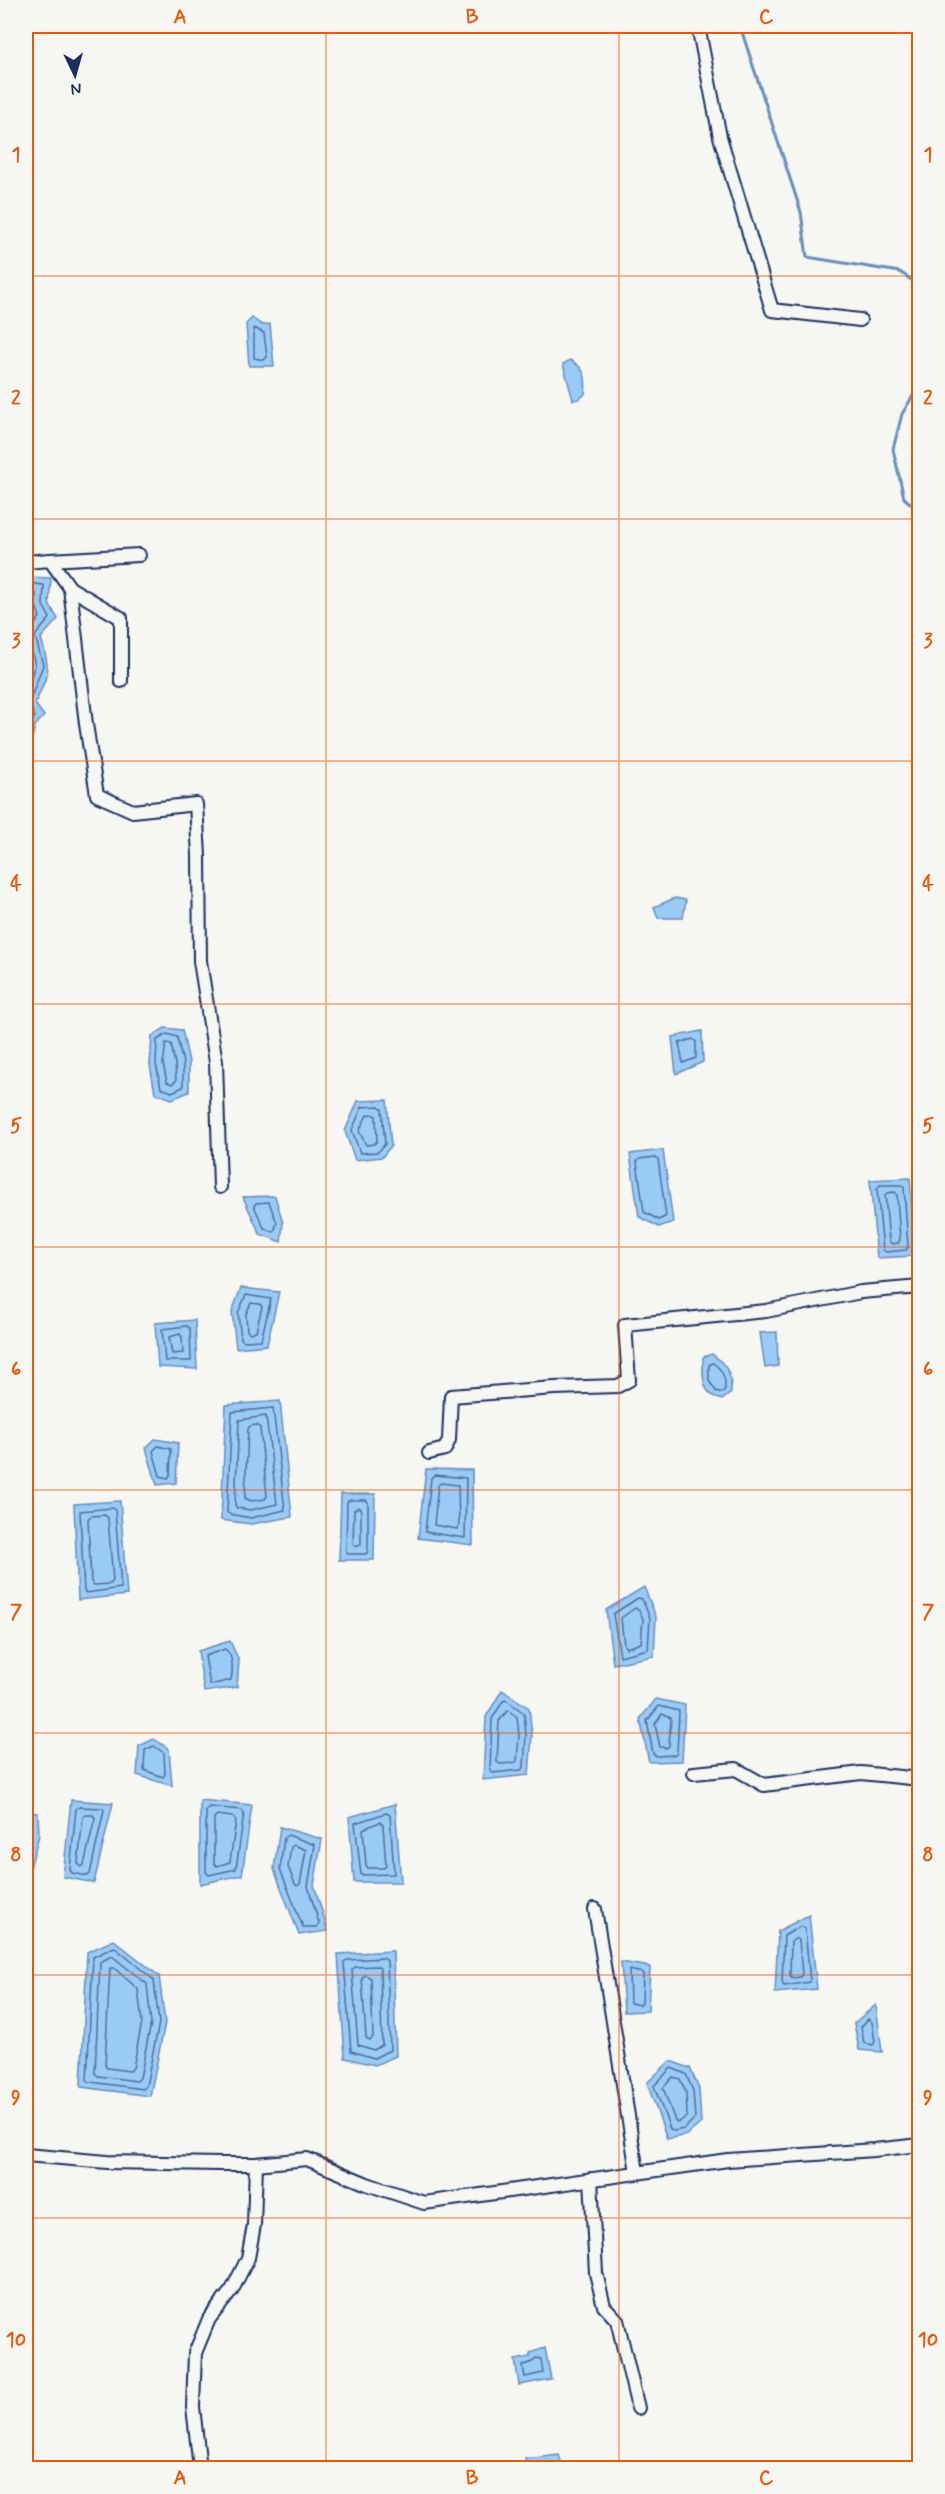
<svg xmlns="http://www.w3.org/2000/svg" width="945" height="2494" font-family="Mynerve,sans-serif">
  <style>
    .water { fill: #9acbf6; stroke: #678db9; stroke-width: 1.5 }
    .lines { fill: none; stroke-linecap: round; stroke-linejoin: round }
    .shore { stroke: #4e6d9b; stroke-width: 1.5 }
    .stream { stroke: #678db9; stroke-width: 3 }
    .minor-casing { stroke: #1b2f5e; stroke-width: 16 }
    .minor { stroke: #f6f6f2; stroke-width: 12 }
    .grid { fill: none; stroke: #e8590c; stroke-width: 1.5; stroke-opacity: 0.55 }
    .neatline { fill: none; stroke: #e8590c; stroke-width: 2 }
    .grid-label { font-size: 20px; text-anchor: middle; font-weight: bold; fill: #e8590c }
  </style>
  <rect width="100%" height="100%" fill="#f6f6f2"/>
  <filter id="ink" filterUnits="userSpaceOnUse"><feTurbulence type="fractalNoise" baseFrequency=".0167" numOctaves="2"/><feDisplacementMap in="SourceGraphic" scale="12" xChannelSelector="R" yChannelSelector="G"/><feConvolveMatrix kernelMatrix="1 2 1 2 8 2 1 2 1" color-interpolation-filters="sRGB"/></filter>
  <g filter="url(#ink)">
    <g class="water">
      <path d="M252 318 262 325 270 324 274 366H249L246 324Z"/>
      <path d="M570 360C585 368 587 377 585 394L579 399 573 400 563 364Z"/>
      <path d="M26 577 51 578 49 604 58 619 41 638C51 673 49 671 35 704L44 716 35 726 30 746 26 743Z"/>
      <path d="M675 898 686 900 683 918H658L654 907Z"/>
      <path d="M165 1028 182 1030 189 1062V1092L172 1099 155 1093 150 1065 152 1036Z"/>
      <path d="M702 1031 703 1062 676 1074 672 1037Z"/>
      <path d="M387 1100 391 1146 382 1157 355 1160 345 1131 358 1101Z"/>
      <path d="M663 1150 673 1222 659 1227 639 1217 630 1154Z"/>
      <path d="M910 1178 915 1256 877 1258 870 1180Z"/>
      <path d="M275 1196 283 1223 281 1242 260 1234 243 1197Z"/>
      <path d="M241 1288 279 1292 267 1345 236 1348 232 1312Z"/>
      <path d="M195 1320 197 1369 158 1367 155 1323Z"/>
      <path d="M777 1332 778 1366 765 1368 760 1333Z"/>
      <path d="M712 1354C727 1365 732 1374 731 1393L722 1400C700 1393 703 1377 703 1357Z"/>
      <path d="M280 1401 292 1517 251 1524 221 1520 226 1405Z"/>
      <path d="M155 1439 178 1443 176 1483 157 1485 146 1448Z"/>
      <path d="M426 1469 472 1470 473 1545 418 1538Z"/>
      <path d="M341 1494H375L374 1560H339Z"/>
      <path d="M120 1501 127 1595 78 1600 74 1504Z"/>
      <path d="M644 1587 656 1617 654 1656 613 1664 606 1610Z"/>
      <path d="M230 1641 239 1661 237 1687 204 1692 198 1651Z"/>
      <path d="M502 1690 529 1708 532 1735 529 1775 483 1780 486 1717Z"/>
      <path d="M656 1699 685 1705 682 1761 649 1762 640 1719Z"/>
      <path d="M154 1739 169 1749 172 1786 137 1775 139 1746Z"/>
      <path d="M71 1800 113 1803 94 1883 63 1877Z"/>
      <path d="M200 1800 252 1805 242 1875 200 1884Z"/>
      <path d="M395 1804 401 1882H354L349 1817Z"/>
      <path d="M26 1812 38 1813 39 1835 30 1868 26 1866Z"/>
      <path d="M280 1827 322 1839 314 1885 328 1931 299 1935 274 1869Z"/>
      <path d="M809 1915 817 1989 775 1993 778 1931Z"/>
      <path d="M114 1940 159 1976 165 2023 150 2096 81 2087 87 1952Z"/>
      <path d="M393 1951 396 2056 375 2065 345 2058 338 1954Z"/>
      <path d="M621 1962 650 1967 648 2011 624 2012Z"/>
      <path d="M876 2005 882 2052 859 2050 854 2023Z"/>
      <path d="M670 2061 690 2068 699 2089 701 2123 687 2135 667 2139 647 2083Z"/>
      <path d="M545 2348 551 2379 519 2385 515 2360 530 2357V2353Z"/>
      <path d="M559 2455 563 2468H526L525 2459Z"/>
    </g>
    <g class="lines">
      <g class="shore">
        <path d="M254 328 264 333 267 357 264 360 254 358Z"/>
        <path d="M26 583 44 585 43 605 50 618 35 636 43 665 29 703 35 717 29 724 26 738"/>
        <path d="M26 591 36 593V606L40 617 28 634 35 665 26 692"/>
        <path d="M167 1034 177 1037 183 1063V1087L172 1092 161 1088 156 1064 157 1040Z"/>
        <path d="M693 1039 696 1041V1058L683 1063 679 1043Z"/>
        <path d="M166 1043 171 1044 175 1064 176 1081 172 1084 167 1082 163 1064Z"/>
        <path d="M379 1106 382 1109 385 1144 378 1152 360 1153 352 1130 362 1107Z"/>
        <path d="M372 1114 376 1116 377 1141 374 1144 366 1145 359 1131 367 1115Z"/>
        <path d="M655 1157 658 1159 666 1216 659 1220 644 1212 637 1162 639 1159Z"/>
        <path d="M880 1185H901L904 1187 908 1247 906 1250 886 1252 883 1250 877 1189Z"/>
        <path d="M895 1192 897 1195 900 1240 898 1243 892 1244 889 1241 885 1195 887 1193Z"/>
        <path d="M269 1202 277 1223 274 1232 264 1228 254 1206 256 1203Z"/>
        <path d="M246 1295 271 1299 261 1340 244 1341 241 1339 238 1313Z"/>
        <path d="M251 1303 260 1304 262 1307 256 1331 250 1333 247 1331 246 1314Z"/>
        <path d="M187 1326 190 1329 191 1361H165L162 1329Z"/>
        <path d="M180 1334 182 1337 183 1353 172 1354 169 1337Z"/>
        <path d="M713 1363C723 1370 726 1378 725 1389L722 1393 716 1391 709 1381V1365Z"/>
        <path d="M273 1408 285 1510 251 1518 229 1514 227 1512 232 1412Z"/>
        <path d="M266 1416 277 1504 251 1510 237 1508 235 1505 239 1420Z"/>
        <path d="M257 1425 260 1428 267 1496 265 1499 251 1501 245 1498 248 1429 250 1426Z"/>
        <path d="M158 1446 171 1449 170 1475 168 1478 160 1476 153 1451Z"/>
        <path d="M434 1475 466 1478 465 1538 425 1532 431 1478Z"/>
        <path d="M441 1483 458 1485 459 1526 457 1529 434 1525 438 1485Z"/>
        <path d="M350 1500H366L368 1502V1551L366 1554H348L346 1552 347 1502Z"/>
        <path d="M358 1507 361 1510V1544L356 1547 353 1544 354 1510Z"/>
        <path d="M112 1508 115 1510 121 1588 86 1593 84 1591 80 1511Z"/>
        <path d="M105 1515 108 1518 113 1581 110 1584 94 1585 91 1582 88 1519 91 1516Z"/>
        <path d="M638 1598 642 1599 650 1618 648 1649 620 1656 613 1614Z"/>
        <path d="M635 1608 639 1610 643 1619 641 1643 626 1648 624 1645 621 1618Z"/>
        <path d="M225 1649C234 1656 233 1669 231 1680L210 1685 205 1656Z"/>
        <path d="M506 1700 524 1713 526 1735 524 1767 521 1770 492 1773 490 1770 492 1719 503 1701Z"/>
        <path d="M659 1706 679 1711 677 1753 675 1755 656 1756 653 1754 647 1721Z"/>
        <path d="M508 1710 517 1717 519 1735 517 1761 514 1763 500 1764 497 1762 499 1721Z"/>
        <path d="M662 1714 671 1718 669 1746 667 1748 660 1747 655 1724Z"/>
        <path d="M154 1746 164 1753 165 1774 163 1777 144 1770 145 1750Z"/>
        <path d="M79 1807 102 1808 104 1810 90 1874 87 1876 72 1873 70 1870 76 1809Z"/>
        <path d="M209 1807 242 1810 244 1813 236 1869 209 1875 206 1872V1810Z"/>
        <path d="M386 1813 390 1815 394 1874 361 1875 355 1823Z"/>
        <path d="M85 1815H93L95 1818 84 1865 81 1867 78 1863 83 1817Z"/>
        <path d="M217 1815 233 1817 236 1820 230 1862 217 1866 214 1863V1818Z"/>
        <path d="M380 1822 383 1825 386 1866 384 1868H368L366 1865 363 1829Z"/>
        <path d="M288 1835 315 1845 308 1886 319 1923 317 1927H303L280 1869 284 1838Z"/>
        <path d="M294 1845 306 1850 300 1884 297 1886 295 1884 288 1867 291 1847Z"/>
        <path d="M801 1926 805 1929 810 1982 784 1986 782 1983 784 1936Z"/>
        <path d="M796 1938 799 1940 802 1974 800 1977 792 1978 790 1975 791 1942Z"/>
        <path d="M114 1947 154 1980 159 2023 146 2086 143 2089 90 2082 87 2080 93 1957Z"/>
        <path d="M112 1956 147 1984 151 2023 140 2078 137 2081 98 2076 95 2073 100 1962Z"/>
        <path d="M384 1958 387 1961 390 2050 374 2058 351 2051 344 1962 347 1960Z"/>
        <path d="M377 1966 380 1968 382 2045 374 2050 358 2045 352 1970 355 1967Z"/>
        <path d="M110 1968H114L138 1989 142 2022 133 2068 130 2071 107 2068 105 2065Z"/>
        <path d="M629 1970 643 1973 642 2003 640 2005 630 2003Z"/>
        <path d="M365 1975 371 1978 373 2037 370 2040 366 2038 362 1978Z"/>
        <path d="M868 2019 872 2022 875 2042 873 2045 864 2043 861 2027Z"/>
        <path d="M671 2068 686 2074 693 2091 695 2118 684 2129 673 2131 670 2129 654 2086Z"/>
        <path d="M673 2077 680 2079 686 2093 687 2116 678 2123 675 2121 663 2088Z"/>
        <path d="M536 2358 541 2359 543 2373 525 2377 523 2366 532 2362Z"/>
      </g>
      <g class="stream">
        <path d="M740 26 801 212 807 257 900 272 920 286"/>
        <path d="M920 384 902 414 893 449 904 498 920 511"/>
      </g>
      <g class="minor-casing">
        <g id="minor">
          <path d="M698 26 720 137 772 310 860 320"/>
          <path d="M50 560 139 555"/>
          <path d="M26 562 50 560 70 588 86 724 97 795 133 811 196 804 199 856 200 961 216 1062 220 1187"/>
          <path d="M70 588 121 618V681"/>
          <path d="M429 1453 445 1449 449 1440 451 1396 554 1388 618 1386 629 1380 625 1325 766 1311 861 1292 920 1287"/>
          <path d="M694 1773 736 1769 764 1785 861 1773 920 1779"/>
          <path d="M595 1909 637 2172"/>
          <path d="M26 2155 107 2162 220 2164H256L307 2159 367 2184 424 2203 728 2160 874 2150 920 2145"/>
          <path d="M591 2179 596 2273 604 2306 617 2320 638 2408"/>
          <path d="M200 2468 193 2407 195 2353 209 2319 232 2290 248 2258 254 2225 256 2164"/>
        </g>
      </g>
      <use href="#minor" class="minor"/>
    </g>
  </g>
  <path class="grid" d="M326 26V2468M619 26V2468M26 276H920M26 519H920M26 761H920M26 1004H920M26 1247H920M26 1490H920M26 1733H920M26 1975H920M26 2218H920"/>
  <rect width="945" height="2494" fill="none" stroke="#f6f6f2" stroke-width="66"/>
  <g transform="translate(75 75) rotate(175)" stroke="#f6f6f2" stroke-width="4.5" paint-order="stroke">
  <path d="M0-4.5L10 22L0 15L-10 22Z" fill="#1b2f5e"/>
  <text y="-9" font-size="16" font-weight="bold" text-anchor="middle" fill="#1b2f5e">N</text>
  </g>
  <rect x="33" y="33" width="879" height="2428" class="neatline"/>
  <g class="grid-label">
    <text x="180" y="23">A</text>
    <text x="472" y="23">B</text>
    <text x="766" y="23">C</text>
    <text x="16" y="161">1</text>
    <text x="928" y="161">1</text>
    <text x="16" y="404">2</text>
    <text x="928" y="404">2</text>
    <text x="16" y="647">3</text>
    <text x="928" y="647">3</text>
    <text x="16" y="890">4</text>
    <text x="928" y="890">4</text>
    <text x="16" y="1132">5</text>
    <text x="928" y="1132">5</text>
    <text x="16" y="1375">6</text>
    <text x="928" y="1375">6</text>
    <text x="16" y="1618">7</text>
    <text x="928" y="1618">7</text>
    <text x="16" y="1861">8</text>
    <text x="928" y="1861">8</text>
    <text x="16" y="2104">9</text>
    <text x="928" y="2104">9</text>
    <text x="16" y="2346">10</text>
    <text x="928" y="2346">10</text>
    <text x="180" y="2484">A</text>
    <text x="472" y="2484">B</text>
    <text x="766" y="2484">C</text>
  </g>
</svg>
